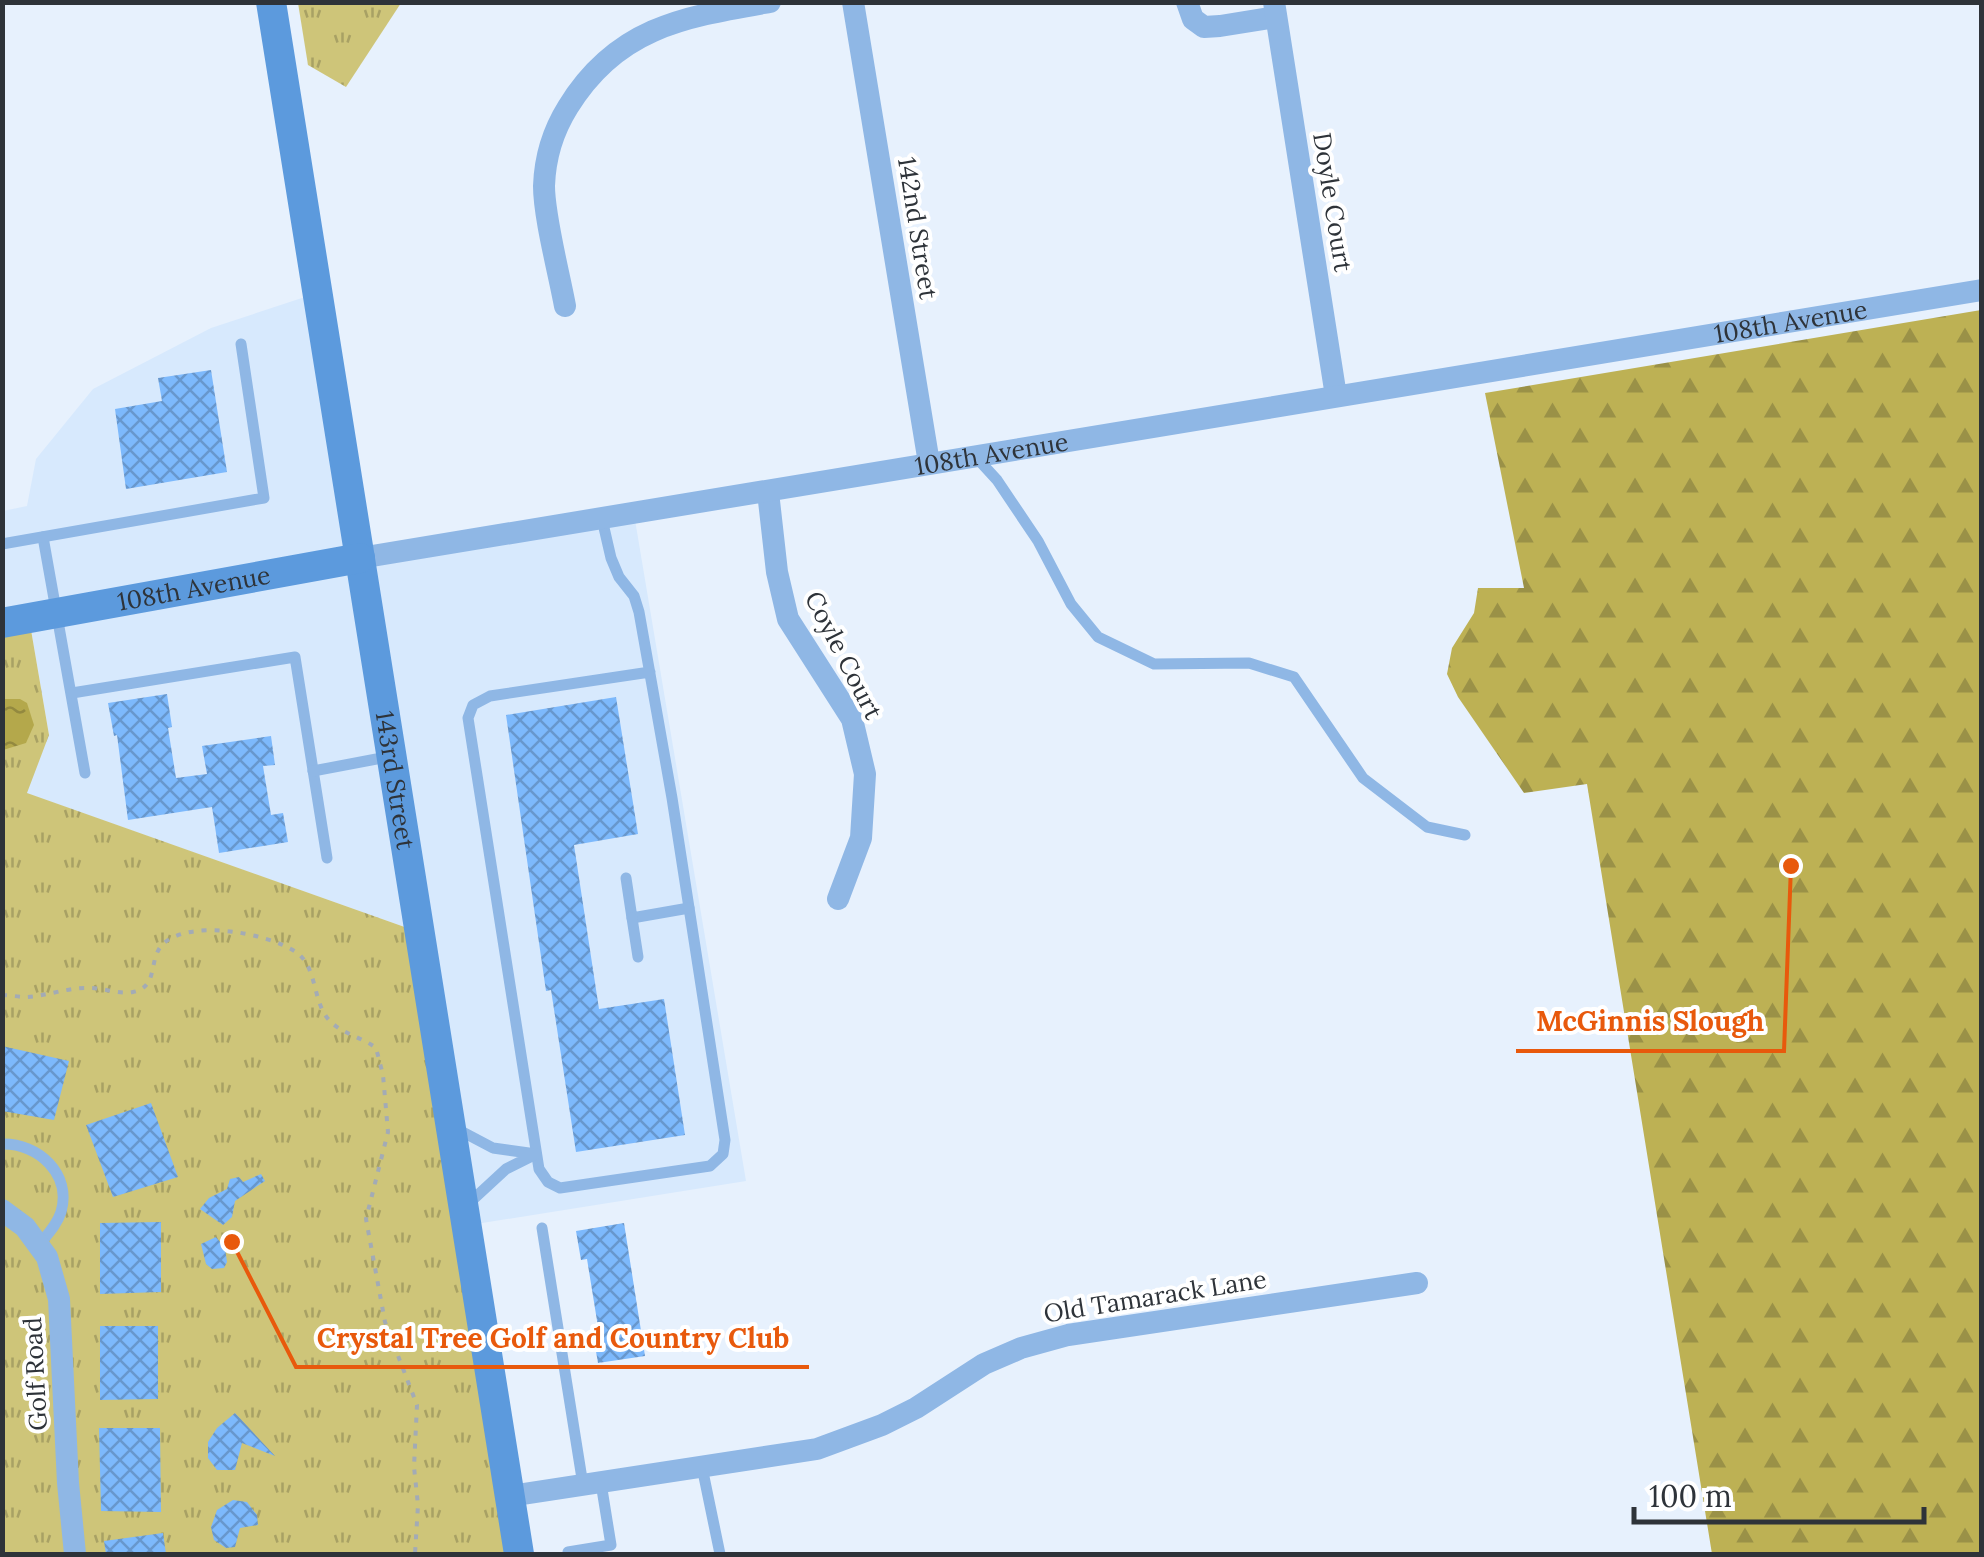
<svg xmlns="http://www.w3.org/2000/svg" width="1984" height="1557" font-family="Lora,serif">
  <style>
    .built { fill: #d7e9fd }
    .grass { fill: url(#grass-tufts) }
    .forest { fill: url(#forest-firs) }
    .water { fill: url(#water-ripples) }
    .building { fill: url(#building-cross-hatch) }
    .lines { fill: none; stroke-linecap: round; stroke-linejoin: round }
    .path { stroke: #a3abb5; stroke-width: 4; stroke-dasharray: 5 8; stroke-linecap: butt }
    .lane { stroke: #8fb7e5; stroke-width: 11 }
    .street { stroke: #8fb7e5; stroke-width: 22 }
    .secondary { stroke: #5c9add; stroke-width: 30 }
    .labels { text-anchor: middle; stroke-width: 8; stroke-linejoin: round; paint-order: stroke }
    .street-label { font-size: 25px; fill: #2e3339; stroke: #fff }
    .leader { fill: none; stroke: #e8590c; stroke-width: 4 }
    .callout-dot { fill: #e8590c; stroke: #fff; stroke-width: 4 }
    .callout-label { font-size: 28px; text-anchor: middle; font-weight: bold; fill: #e8590c; stroke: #fff; stroke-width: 8; stroke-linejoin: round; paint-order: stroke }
  </style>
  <defs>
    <pattern id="grass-tufts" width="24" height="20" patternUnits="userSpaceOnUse" patternTransform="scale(2.5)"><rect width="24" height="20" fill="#cec579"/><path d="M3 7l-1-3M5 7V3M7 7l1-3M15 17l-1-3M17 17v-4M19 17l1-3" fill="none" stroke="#a8a164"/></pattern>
    <pattern id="forest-firs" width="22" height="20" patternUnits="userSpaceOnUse" patternTransform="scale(2.5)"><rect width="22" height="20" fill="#bdb154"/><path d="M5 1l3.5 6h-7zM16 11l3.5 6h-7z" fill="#9a9147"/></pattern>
    <pattern id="water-ripples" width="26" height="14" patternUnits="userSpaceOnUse" patternTransform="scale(2.5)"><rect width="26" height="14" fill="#b4a84b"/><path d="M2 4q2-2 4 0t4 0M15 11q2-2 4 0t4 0" fill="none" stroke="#93893f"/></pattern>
    <pattern id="building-cross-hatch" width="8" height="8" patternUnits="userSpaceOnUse" patternTransform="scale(2.5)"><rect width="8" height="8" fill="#7db9fc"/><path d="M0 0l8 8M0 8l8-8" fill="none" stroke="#6797cd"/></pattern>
  </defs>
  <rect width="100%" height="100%" fill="#e7f1fd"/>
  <g class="built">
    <path d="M311 295 352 551 3 616V511L27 506 36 459 93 389 211 328Z"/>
    <path d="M635 520 746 1181 476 1224 367 562Z"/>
    <path d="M354 566 413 930 26 793 49 735 30 624Z"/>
  </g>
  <g class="grass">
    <path d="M298 3V2L401 3 346 87 308 65Z"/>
    <path d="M30 624 49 735 27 793 413 930 510 1554H3L2 629Z"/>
  </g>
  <path class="forest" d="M1981 310V1554H1712L1587 784 1524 793 1458 697 1447 674 1452 648 1474 613 1478 588H1524L1485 393Z"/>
  <path class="water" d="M3 699H20L27 703 34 725 26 743 3 750Z"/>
  <g class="building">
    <path d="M211 370 227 472 126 489 115 409 162 401 158 378Z"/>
    <path d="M167 694 172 727 168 728 176 778 207 774 202 746 271 736 275 765 263 766 271 815 283 813 288 842 219 853 212 807 128 820 117 735 114 736 108 703Z"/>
    <path d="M616 697 638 834 574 845 599 1009 664 999 685 1135 576 1152 551 990 546 991 506 715Z"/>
    <path d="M2 1046 69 1061 54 1120 2 1111Z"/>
    <path d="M151 1103 178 1177 113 1197 86 1125Z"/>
    <path d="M261 1174 265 1181 235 1201 232 1217 223 1225 200 1209 209 1198 227 1189 230 1179 239 1177 243 1182Z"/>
    <path d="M161 1222V1292L100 1294V1223Z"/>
    <path d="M624 1223 645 1356 598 1363 593 1334 599 1333 587 1259 581 1260 576 1231Z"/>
    <path d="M216 1237 225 1248 227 1262 224 1268 212 1269 206 1264 201 1244Z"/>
    <path d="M100 1326H158V1399L100 1400Z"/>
    <path d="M235 1413 275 1456 242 1443 235 1470H217L208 1458V1442L217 1428Z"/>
    <path d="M99 1428H160L161 1512 101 1511Z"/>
    <path d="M233 1500 247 1502 257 1515 258 1525 240 1528 235 1547 226 1548 214 1540 211 1527 217 1510Z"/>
    <path d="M163 1533 166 1554H106L104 1541Z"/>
  </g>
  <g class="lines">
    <path class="path" d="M2 995C10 995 18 997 26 997 46 996 66 988 87 988 102 987 118 995 133 992 160 987 147 958 164 943 192 919 267 933 296 952 318 967 312 1003 330 1021 342 1034 362 1037 376 1048L383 1075 388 1132 366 1219 385 1322 417 1405 414 1467 418 1505 415 1554"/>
    <g class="lane">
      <path d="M975 456 997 480 1038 541 1071 604 1098 637 1154 664 1249 663 1294 677 1363 778 1427 827 1465 835"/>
      <path d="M602 519 611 558 619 577 634 596 639 612 672 798 725 1140 723 1154 710 1166 560 1188 548 1182 539 1169 468 718 473 705 490 696 650 672"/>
      <path d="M43 537 85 773"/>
      <path d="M2 544 264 498 241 344"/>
      <path d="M72 693 295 657 327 858"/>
      <path d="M313 771 387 757"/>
      <path d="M626 878 632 918 689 908"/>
      <path d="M632 918 638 957"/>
      <path d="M457 1129 493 1148 536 1154 506 1169 467 1205"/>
      <path d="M2 1144C38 1143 72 1174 61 1212 57 1225 47 1235 39 1245"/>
      <path d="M542 1228 583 1485"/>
      <path d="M702 1467 720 1554"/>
      <path d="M568 1552 611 1545 601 1483"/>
    </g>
    <g class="street">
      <path d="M853 2 929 463"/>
      <path d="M1187 2 1193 19 1204 27 1220 26 1276 17"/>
      <path d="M1274 2 1336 396"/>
      <path d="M565 306C559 273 544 217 544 186 545 156 553 131 568 107 617 27 684 17 770 2"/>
      <path d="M768 492 777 572 788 619 852 719 865 774 861 838 838 899"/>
      <path id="s1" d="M360 558 1982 290"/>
      <path d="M2 1210 25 1227 47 1257 59 1299 68 1483 75 1554"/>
      <path d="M510 1496 817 1449 882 1425 916 1408 984 1364 1021 1348 1068 1335 1417 1283"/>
    </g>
    <g class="secondary">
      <path id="s2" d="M271 2 519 1554"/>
      <path id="s3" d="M2 623 360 558"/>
    </g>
  </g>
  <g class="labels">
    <g class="street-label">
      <text transform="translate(1333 202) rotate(81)" y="9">Doyle Court</text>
      <text transform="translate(918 228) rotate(81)" y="9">142nd Street</text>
      <text dy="9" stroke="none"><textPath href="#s1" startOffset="1450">108th Avenue</textPath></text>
      <text dy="9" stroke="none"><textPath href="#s1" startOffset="640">108th Avenue</textPath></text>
      <text dy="9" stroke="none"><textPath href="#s3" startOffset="195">108th Avenue</textPath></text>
      <text transform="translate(844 655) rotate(63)" y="9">Coyle Court</text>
      <text dy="9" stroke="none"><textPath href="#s2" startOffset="788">143rd Street</textPath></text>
      <text transform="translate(1155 1296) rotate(-9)" y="9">Old Tamarack Lane</text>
      <text transform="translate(35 1374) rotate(-93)" y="9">Golf Road</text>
    </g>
  </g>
  <path class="leader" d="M1791 866L1784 1051H1516M232 1242L296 1367H809"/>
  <g class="callout-dot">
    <circle cx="1791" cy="866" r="10"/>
    <circle cx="232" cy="1242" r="10"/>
  </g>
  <g class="callout-label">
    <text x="1650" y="1031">McGinnis Slough</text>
    <text x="553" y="1348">Crystal Tree Golf and Country Club</text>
  </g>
  <rect width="1984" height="1557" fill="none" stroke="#2e3339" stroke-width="10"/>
  <path d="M1634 1507v15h290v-15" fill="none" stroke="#2e3339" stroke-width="5"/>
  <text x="1649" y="1507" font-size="30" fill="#2e3339" stroke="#ffffff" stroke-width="8" paint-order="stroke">100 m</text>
</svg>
